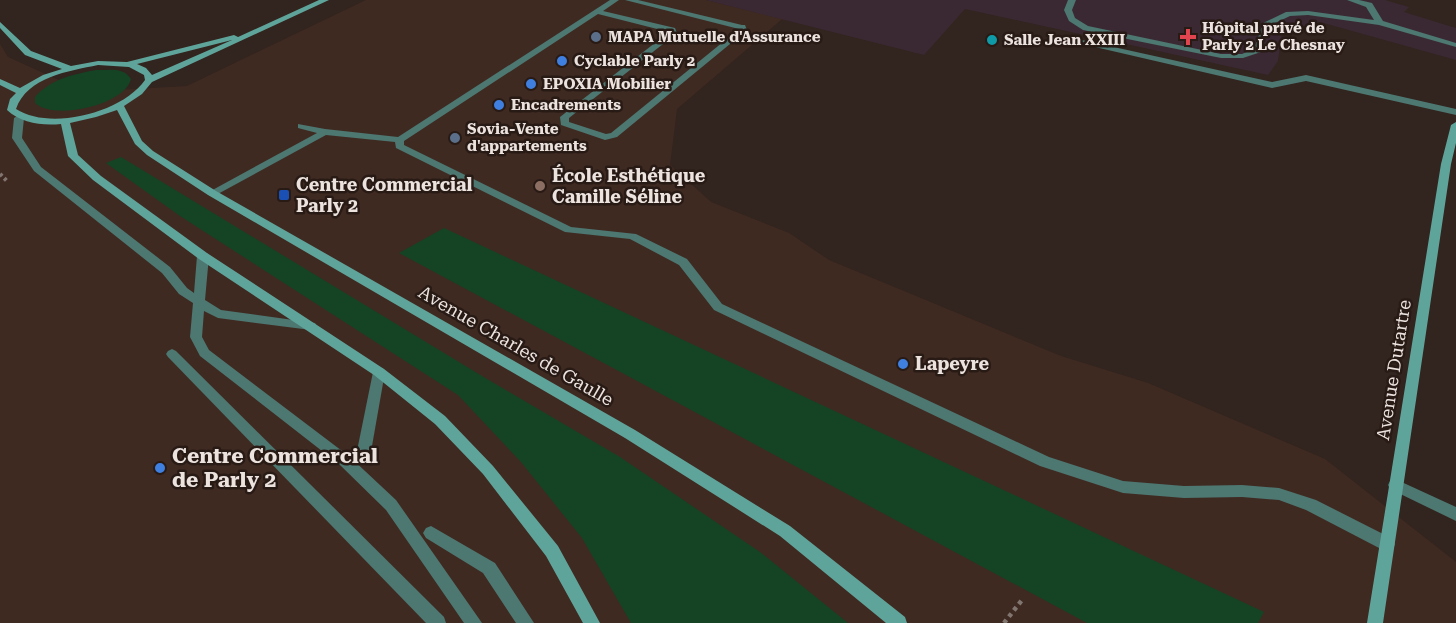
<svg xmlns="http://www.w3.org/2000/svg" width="1456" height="623" font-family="'Roboto Serif',serif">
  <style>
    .built { fill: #3f2a22 }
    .medical { fill: #3a2933 }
    .green { fill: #144424 }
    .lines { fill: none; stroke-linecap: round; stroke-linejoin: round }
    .path-far1 { stroke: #817570; stroke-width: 4; stroke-dasharray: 3 3; stroke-linecap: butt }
    .path { stroke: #817570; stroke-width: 4.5; stroke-dasharray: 4 4; stroke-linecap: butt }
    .lane { fill: #4d7771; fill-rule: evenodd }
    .secondary { fill: #5fa49a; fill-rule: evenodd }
    .service-dot { fill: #5c6f8a; stroke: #281a15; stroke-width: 2 }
    .health-dot { fill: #e0444e; stroke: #281a15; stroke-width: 2 }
    .culture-dot { fill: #0f9aa8; stroke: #281a15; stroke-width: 2 }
    .shop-dot { fill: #3f7fe0; stroke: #281a15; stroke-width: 2 }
    .education-dot { fill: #8d6e63; stroke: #281a15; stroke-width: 2 }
    .transit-dot { fill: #1a4fb4; stroke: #281a15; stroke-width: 2 }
    .labels { text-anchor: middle; stroke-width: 5; stroke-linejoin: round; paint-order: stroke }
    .far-poi-label { font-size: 15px; font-weight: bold; fill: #ece3df; stroke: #281a15; text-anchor: start }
    .poi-label { font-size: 18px; font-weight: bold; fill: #ece3df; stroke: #281a15; text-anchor: start }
    .street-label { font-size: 18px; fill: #ece3df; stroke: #281a15 }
    .near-poi-label { font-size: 21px; font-weight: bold; fill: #ece3df; stroke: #281a15; text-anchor: start }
  </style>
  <rect width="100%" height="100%" fill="#32241e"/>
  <path class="built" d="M366 0H706L782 19 677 109 670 165 711 202 789 233 829 260 1061 356 1148 383 1325 459 1456 562V623H0V44L8 57 85 92 187 86Z"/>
  <path class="medical" d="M706 0H1385L1409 7 1404 12 1456 28V60L1320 22 1282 32 1278 61 1268 75 965 9 924 55Z"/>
  <g class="green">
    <path d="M96 70C109 70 124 67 131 79 125 105 54 121 35 103V97C51 79 74 74 96 70Z"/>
    <path d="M121 157 482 376 620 457 760 552 848 623H631L582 538 521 462 458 395 180 216 106 163Z"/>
    <path d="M444 228 1264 612 1258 623H1087L399 253Z"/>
  </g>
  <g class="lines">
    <path class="path-far1" d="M0 174 8 182"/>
    <path class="path" d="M1004 623 1022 600"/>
    <g class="lane">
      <path d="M610 0H619L603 11 675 28 677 33 569 118V122L606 134 611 133 739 29 625 0H638L742 25H745L747 30 617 137 605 140 561 125 560 117 669 32 598 14 404 141V145L571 227 636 234 687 259 722 304 1049 457 1123 481 1184 486 1242 485 1279 488 1316 500 1393 539 1395 544 1393 549 1387 551 1381 549 1306 510 1279 500 1242 497 1184 498 1123 493 1040 466 714 310 679 265 630 239 565 232 396 148 395 142 326 135 216 195 212 196 207 193 317 133 298 128V124L325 129 398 137Z"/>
      <path d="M1068 0H1076L1072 10 1075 18 1088 26 1221 54H1242L1254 49 1263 23 1286 12 1308 11 1374 20 1366 7 1347 0H1359L1372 3 1383 21 1456 43V47L1379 25 1308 15 1290 16 1269 26 1261 52 1243 58H1221L1083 30 1069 21 1064 10Z"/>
      <path d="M1082 40 1272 82 1306 75 1456 109V115L1306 81 1272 88 1082 44Z"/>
      <path d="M19 115 24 118 22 138 41 167 170 267 187 288 194 293 197 256 199 253H207L209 256 205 300 221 310 315 323 317 326 315 329 311 330 218 318 204 311 202 337 209 350 350 457 396 500 482 623H464L386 510 340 465 200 356 190 337 193 303 179 294 162 273 34 171 12 138 14 118Z"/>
      <path d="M172 349 176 351 444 617 446 623H426L168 357 166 354 168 351Z"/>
      <path d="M379 367 384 369 385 372 372 446 370 450 365 452 360 450 358 446 373 372 374 369Z"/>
      <path d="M1395 479 1456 507V521L1390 489 1388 485 1390 481Z"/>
      <path d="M431 526 495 563 534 623H516L483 573 426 538 423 533 426 528Z"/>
    </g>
    <g class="secondary">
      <path d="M319 0H329L152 82 142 94 124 106 142 141 153 151 216 191 635 430 790 526 905 617 907 623H886L780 536 625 438 208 195 147 155 135 144 117 110 96 117 70 123 78 155 101 176 207 253 384 369 445 416 493 466 558 546 600 623H583L546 556 483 474 435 424 374 375 199 259 93 180 68 156 61 124C42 126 21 123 7 110L10 99 16 93 0 85V79L20 88 43 75 62 69 25 55 0 28V22L31 51 71 66 98 61 127 62 234 35 238 37ZM232 40 152 75 146 68 137 64ZM98 65 129 67 144 75 145 80C122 113 50 131 16 109 27 77 69 71 98 65Z"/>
      <path d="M1456 122V143L1451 164 1383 623H1367L1441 164 1451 125Z"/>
    </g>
  </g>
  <g class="service-dot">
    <circle cx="596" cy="37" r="6"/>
    <circle cx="455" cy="138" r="6"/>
  </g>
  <path class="health-dot" d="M1185 28h6v6h6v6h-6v6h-6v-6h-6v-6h6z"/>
  <circle class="culture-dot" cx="992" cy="40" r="6"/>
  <g class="shop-dot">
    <circle cx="562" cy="61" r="6"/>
    <circle cx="531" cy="84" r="6"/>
    <circle cx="499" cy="105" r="6"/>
    <circle cx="903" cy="364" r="6"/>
    <circle cx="160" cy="468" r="6"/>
  </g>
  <circle class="education-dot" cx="540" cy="186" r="6"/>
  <rect class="transit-dot" x="278" y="189" width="12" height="12" rx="3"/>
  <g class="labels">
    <g class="far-poi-label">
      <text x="1202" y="33">Hôpital privé de<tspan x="1202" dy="17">Parly 2 Le Chesnay</tspan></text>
      <text x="608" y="42">MAPA Mutuelle d'Assurance</text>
      <text x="1004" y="45">Salle Jean XXIII</text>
      <text x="574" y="66">Cyclable Parly 2</text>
      <text x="543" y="89">EPOXIA Mobilier</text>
      <text x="511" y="110">Encadrements</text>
      <text x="467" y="134">Sovia-Vente<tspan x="467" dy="17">d'appartements</tspan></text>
    </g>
    <g class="poi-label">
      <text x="552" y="182">École Esthétique<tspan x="552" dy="21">Camille Séline</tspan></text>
      <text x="296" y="191">Centre Commercial<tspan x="296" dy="21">Parly 2</tspan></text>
      <text x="915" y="370">Lapeyre</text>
    </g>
    <g class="street-label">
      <text transform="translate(516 346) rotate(30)" y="6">Avenue Charles de Gaulle</text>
      <text transform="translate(1394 370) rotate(-81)" y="6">Avenue Dutartre</text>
    </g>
    <g class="near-poi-label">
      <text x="172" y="463">Centre Commercial<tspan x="172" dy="24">de Parly 2</tspan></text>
    </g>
  </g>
</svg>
